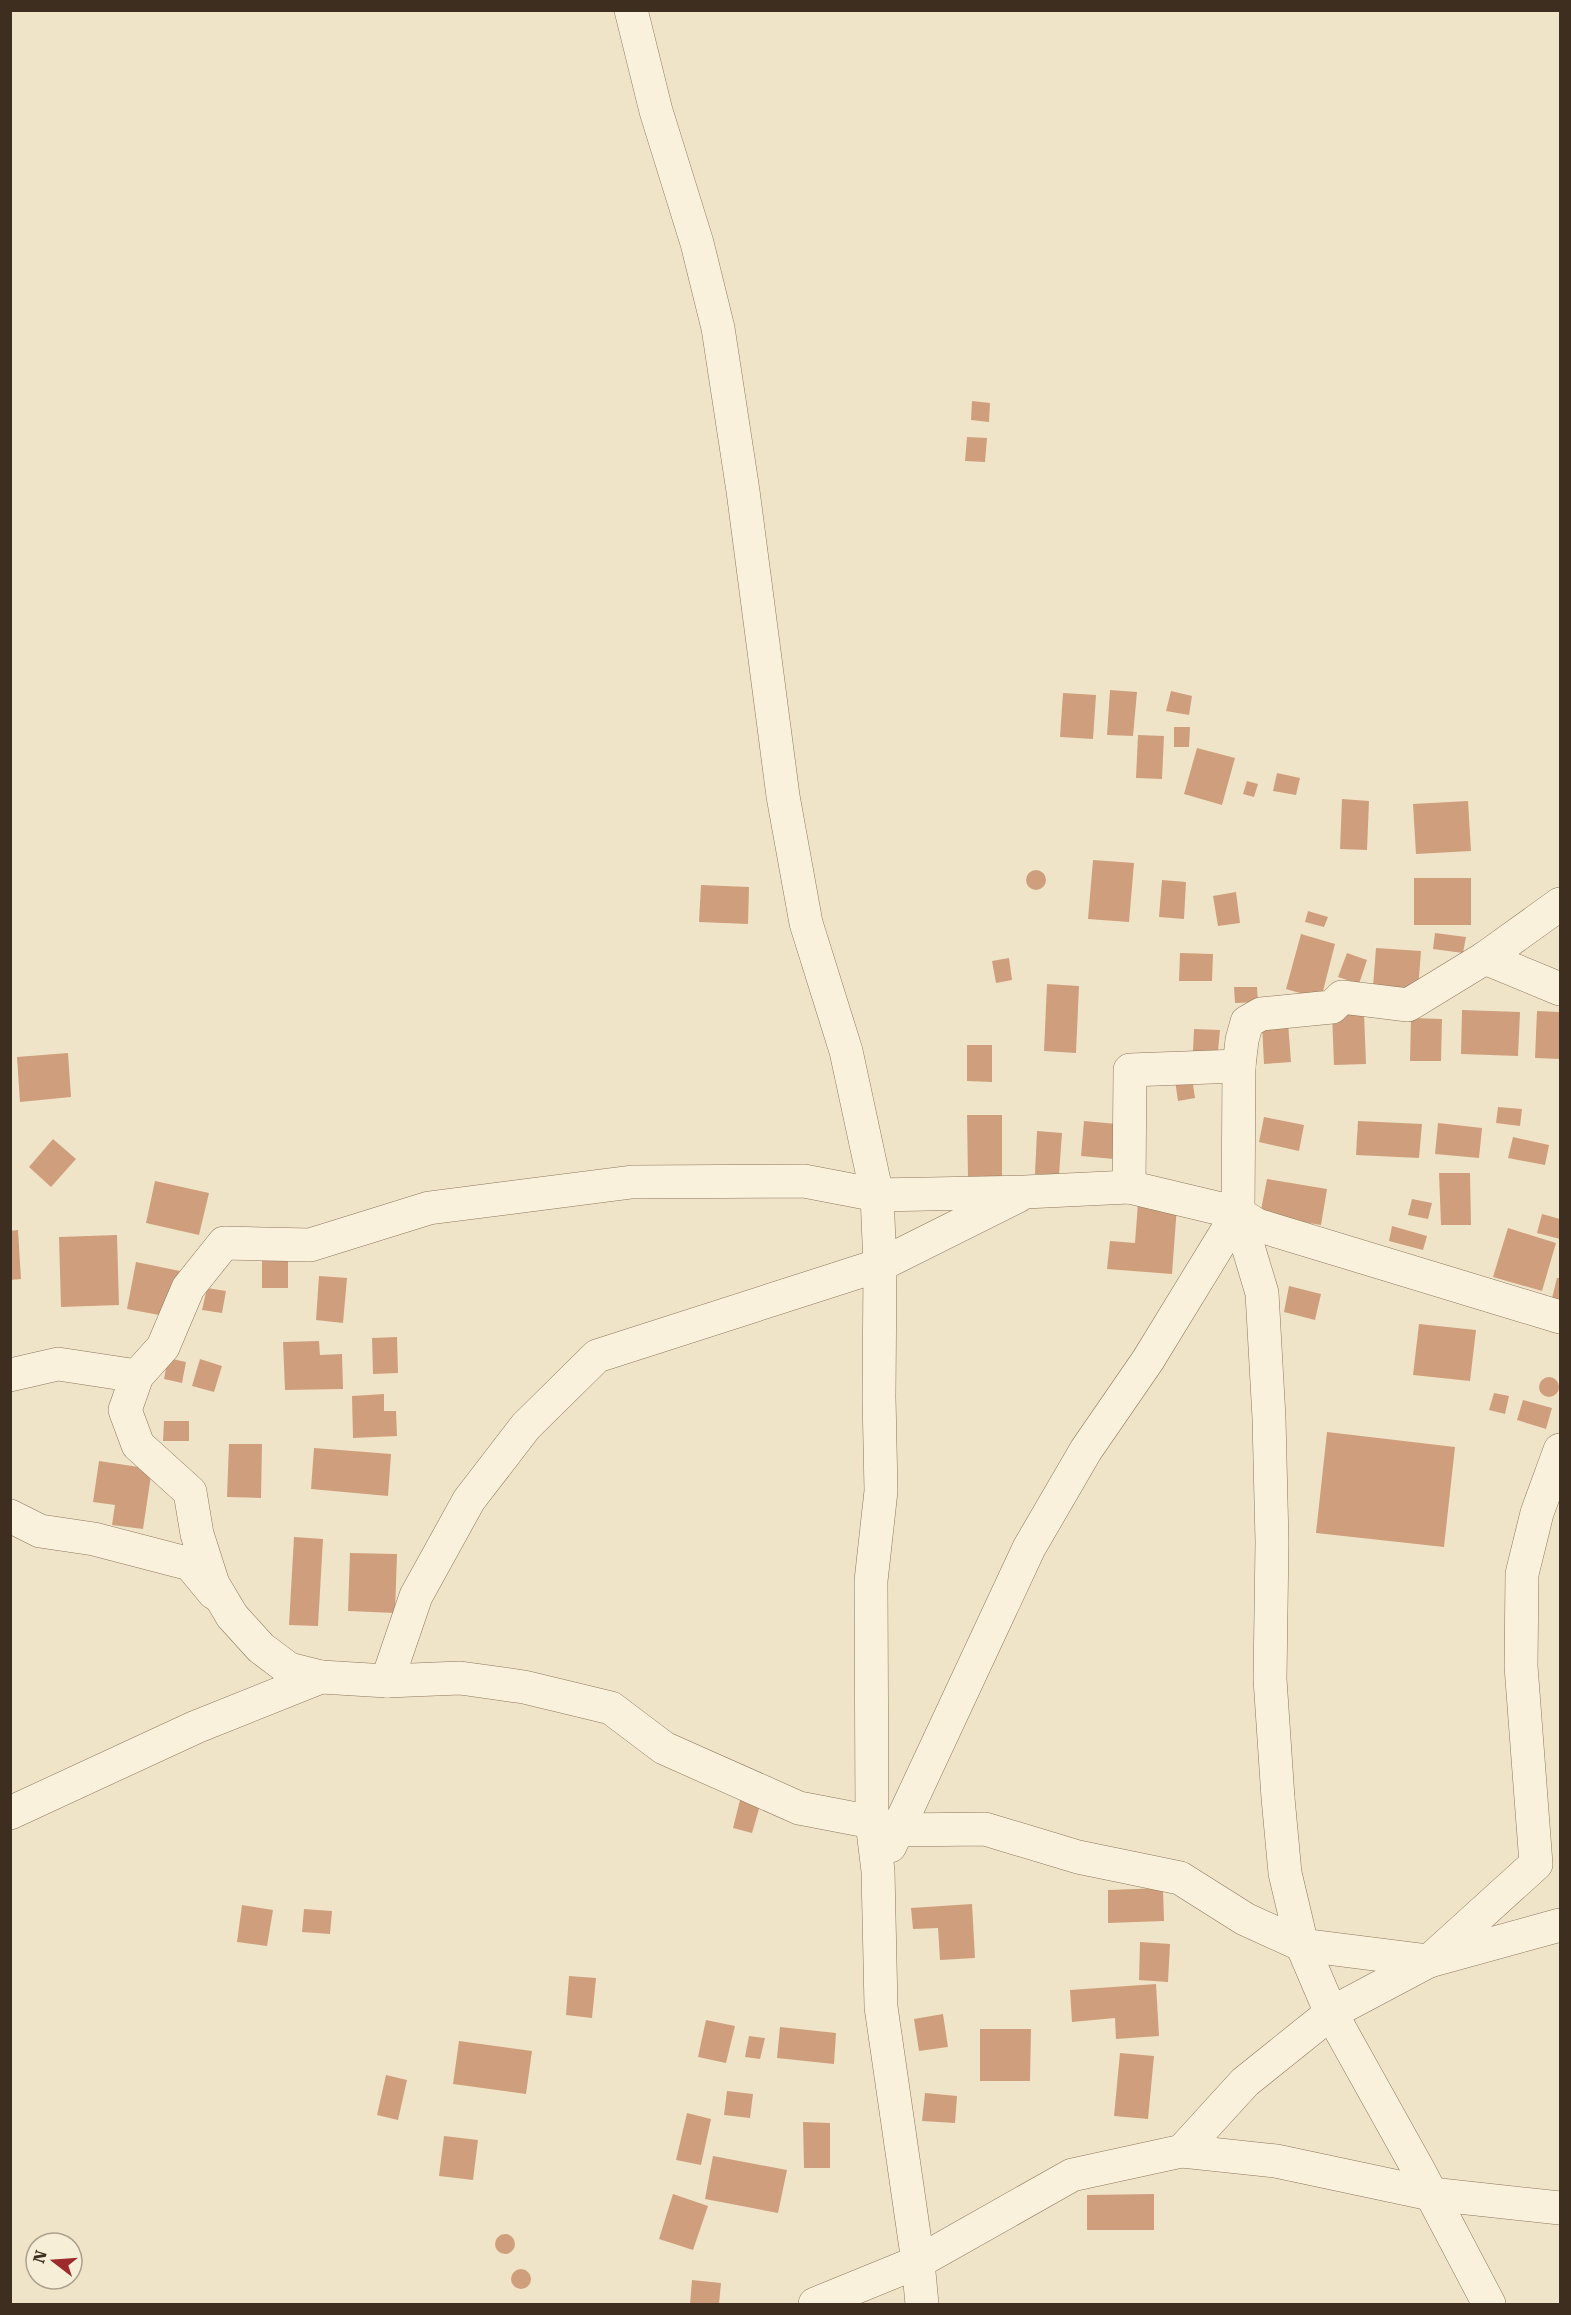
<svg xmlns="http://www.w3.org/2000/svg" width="1571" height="2315" font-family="'Roboto Serif',serif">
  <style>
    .building { fill: #cf9f7d }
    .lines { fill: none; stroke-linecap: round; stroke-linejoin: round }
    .street-casing { stroke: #8d765c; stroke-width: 34 }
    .street { stroke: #faf1dc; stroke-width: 33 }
  </style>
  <rect width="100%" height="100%" fill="#f0e4c8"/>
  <g class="building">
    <path d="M972 401 990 403 989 422 971 420Z"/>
    <path d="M967 437 987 438 985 462 965 461Z"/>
    <path d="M1110 690 1137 692 1133 736 1107 735Z"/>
    <path d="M1171 691 1192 696 1189 715 1166 711Z"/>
    <path d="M1063 693 1096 695 1093 739 1060 737Z"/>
    <path d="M1174 727H1190L1189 747H1174Z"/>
    <path d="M1138 735 1164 736 1162 779 1136 778Z"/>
    <path d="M1197 748 1235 758 1222 805 1184 794Z"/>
    <path d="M1277 773 1300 778 1296 795 1273 791Z"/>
    <path d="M1247 781 1258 784 1254 797 1243 794Z"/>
    <path d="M1342 799 1369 801 1367 850 1340 849Z"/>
    <path d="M1468 801 1471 851 1416 854 1413 804Z"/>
    <path d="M1093 860 1134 863 1129 922 1088 919Z"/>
    <circle cx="1036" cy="880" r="10"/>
    <rect x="1414" y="878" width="57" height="47"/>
    <path d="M1162 880 1186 882 1184 919 1159 917Z"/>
    <path d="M701 885 749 887 748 924 699 922Z"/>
    <path d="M1236 892 1240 923 1218 926 1213 896Z"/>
    <path d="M1308 911 1328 917 1324 927 1305 922Z"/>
    <path d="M1435 933 1466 937 1463 953 1433 949Z"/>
    <path d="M1301 934 1335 944 1321 999 1286 989Z"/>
    <path d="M1376 948 1421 951 1418 990 1373 987Z"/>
    <path d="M1180 953 1213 954 1212 981H1179Z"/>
    <path d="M1347 953 1367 960 1359 984 1338 977Z"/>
    <path d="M1009 958 1012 980 996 983 992 961Z"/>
    <path d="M1047 984 1079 986 1076 1053 1044 1051Z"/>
    <path d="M1234 987H1257L1258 1002 1235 1003Z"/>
    <path d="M1462 1010 1520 1012 1518 1056 1461 1054Z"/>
    <path d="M1537 1011 1560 1012V1059L1535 1058Z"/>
    <path d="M1364 1013 1366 1064 1334 1065 1332 1014Z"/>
    <path d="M1411 1018 1442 1019 1441 1061H1410Z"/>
    <path d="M1288 1023 1291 1062 1264 1064 1262 1025Z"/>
    <path d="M1194 1029 1220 1030 1218 1051H1193Z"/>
    <path d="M967 1045H992V1082L967 1081Z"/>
    <path d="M68 1053 71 1097 20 1102 17 1057Z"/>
    <path d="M1192 1078 1195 1098 1178 1101 1175 1080Z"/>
    <path d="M1498 1107 1522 1109 1520 1126 1496 1123Z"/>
    <path d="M967 1115H1002V1179H968Z"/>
    <path d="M1264 1117 1304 1125 1299 1151 1259 1142Z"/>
    <path d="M1084 1121 1117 1124 1114 1159 1081 1156Z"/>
    <path d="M1358 1121 1422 1124 1419 1158 1356 1155Z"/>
    <path d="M1438 1123 1482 1128 1479 1158 1435 1154Z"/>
    <path d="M1037 1131 1062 1133 1059 1175 1035 1174Z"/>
    <path d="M1513 1137 1549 1145 1545 1165 1508 1158Z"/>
    <path d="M53 1139 76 1159 51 1187 29 1167Z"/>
    <path d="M1439 1173H1470L1471 1225H1441Z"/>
    <path d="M1267 1179 1327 1189 1321 1225 1260 1215Z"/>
    <path d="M155 1181 209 1193 199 1235 146 1223Z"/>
    <path d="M1412 1199 1432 1203 1428 1219 1408 1215Z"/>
    <path d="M1138 1203 1177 1206 1172 1274 1107 1269 1110 1241 1135 1243Z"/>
    <path d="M1542 1214 1560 1219V1239L1537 1233Z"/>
    <path d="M1392 1226 1427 1236 1423 1250 1389 1241Z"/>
    <path d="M1508 1228 1556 1243 1542 1291 1493 1277Z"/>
    <path d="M18 1230 21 1279 10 1280V1231Z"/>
    <path d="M117 1235 119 1305 61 1307 59 1237Z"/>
    <rect x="262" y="1257" width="26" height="31"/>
    <path d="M136 1262 180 1271 170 1317 127 1309Z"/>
    <path d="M319 1276 347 1278 343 1323 316 1320Z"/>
    <path d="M1557 1278H1560V1300L1552 1298Z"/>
    <path d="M1289 1286 1321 1294 1315 1320 1284 1312Z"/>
    <path d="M207 1288 226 1291 222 1313 202 1310Z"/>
    <path d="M1419 1324 1476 1330 1470 1381 1413 1375Z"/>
    <path d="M397 1337 398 1373 373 1374 372 1338Z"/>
    <path d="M319 1341 320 1355 342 1354 343 1389 285 1390 283 1342Z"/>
    <path d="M168 1358 186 1362 182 1383 164 1379Z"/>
    <path d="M200 1359 222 1366 214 1392 192 1386Z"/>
    <circle cx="1549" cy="1387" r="10"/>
    <path d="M1494 1393 1509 1396 1505 1414 1489 1410Z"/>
    <path d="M384 1394V1411H396L397 1436 353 1438 352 1396Z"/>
    <path d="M1523 1400 1552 1408 1546 1429 1517 1420Z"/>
    <path d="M164 1421H189V1441H163Z"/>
    <path d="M1327 1432 1455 1447 1444 1547 1316 1533Z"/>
    <path d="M229 1444H262L261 1498 227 1497Z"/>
    <path d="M314 1448 391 1454 388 1496 311 1489Z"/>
    <path d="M99 1461 152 1469 143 1529 112 1525 115 1505 93 1502Z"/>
    <path d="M294 1537 323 1539 318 1626 289 1625Z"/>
    <path d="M350 1553 397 1554 395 1613 348 1611Z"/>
    <path d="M741 1796 761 1802 752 1833 733 1828Z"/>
    <path d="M1163 1888 1164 1921 1108 1923V1890Z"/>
    <path d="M972 1904 975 1958 940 1960 938 1928 913 1929 911 1908Z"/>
    <path d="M242 1905 273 1910 267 1946 237 1942Z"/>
    <path d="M304 1909 332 1911 330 1934 302 1932Z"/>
    <path d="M1140 1942 1170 1944 1168 1982 1139 1980Z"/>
    <path d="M569 1976 596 1978 592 2018 566 2015Z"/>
    <path d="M1156 1984 1159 2036 1116 2039 1115 2018 1072 2022 1070 1990Z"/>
    <path d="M943 2014 948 2047 919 2051 914 2019Z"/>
    <path d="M706 2020 735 2026 726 2063 698 2057Z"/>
    <path d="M780 2027 836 2033 834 2064 777 2058Z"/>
    <path d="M980 2029H1031L1030 2081H980Z"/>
    <path d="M749 2036 765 2038 760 2059 745 2057Z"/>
    <path d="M459 2041 532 2051 526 2094 453 2084Z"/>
    <path d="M1120 2053 1154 2056 1148 2119 1114 2116Z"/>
    <path d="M386 2075 407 2080 398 2120 377 2115Z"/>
    <path d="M727 2091 753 2094 750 2118 724 2115Z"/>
    <path d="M925 2093 957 2096 955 2123 922 2121Z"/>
    <path d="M687 2113 711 2119 701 2165 676 2160Z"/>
    <path d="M803 2122 830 2123V2168H804Z"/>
    <path d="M444 2136 478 2140 473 2180 439 2176Z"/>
    <path d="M713 2156 787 2170 778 2213 705 2199Z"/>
    <path d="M673 2194 708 2206 693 2250 659 2239Z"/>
    <path d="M1154 2194V2230H1087V2195Z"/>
    <circle cx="505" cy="2244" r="10"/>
    <circle cx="521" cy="2279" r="10"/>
    <path d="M692 2280 721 2283 719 2304H690Z"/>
  </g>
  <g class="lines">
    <g class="street-casing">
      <g id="street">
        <path d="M631 10 656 111 697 243 718 328 743 491 783 796 806 923 846 1051 877 1195 880 1265 879 1397 881 1491 871 1581 872 1822 898 1830 985 1829 1078 1857 1180 1878 1245 1919 1302 1945 1429 1961 1560 1925"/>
        <path d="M1485 958 1560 989"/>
        <path d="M1129 1187 1130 1070 1239 1066"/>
        <path d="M10 1375 58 1364 137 1376"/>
        <path d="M10 1516 40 1531 94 1539 190 1564 214 1593"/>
        <path d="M387 1681 416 1596 469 1500 526 1426 597 1356 880 1265 1018 1196"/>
        <path d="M10 1813 196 1727 321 1677"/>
        <path d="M890 1846 1029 1548 1086 1450 1148 1360 1238 1213"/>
        <path d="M1182 2151 1276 2161 1431 2194 1560 2208"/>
        <path d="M815 2304 918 2262 1072 2175 1182 2151 1245 2082 1331 2013 1429 1961 1536 1864 1521 1666 1522 1574 1537 1513 1560 1450"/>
        <path d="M922 2304 918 2262 881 2007 878 1871 872 1822 799 1808 664 1748 611 1708 524 1687 460 1678 387 1681 321 1677 289 1669 261 1648 232 1616 213 1584 197 1534 190 1492 138 1445 125 1410 137 1376 163 1347 188 1288 224 1243 310 1245 429 1208 632 1182 804 1181 877 1195 1025 1192 1129 1187 1238 1213 1257 1225 1560 1317"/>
        <path d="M1489 2304 1418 2169 1331 2013 1302 1945 1285 1873 1278 1798 1270 1679 1272 1542 1269 1418 1262 1293 1238 1213 1239 1066 1242 1040 1247 1022 1261 1014 1332 1007 1342 997 1408 1005 1485 958 1560 904"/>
      </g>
    </g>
    <use href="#street" class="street"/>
  </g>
  <rect width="1571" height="2315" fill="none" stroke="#3d2e20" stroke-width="24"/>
  <g transform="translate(54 2261) rotate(287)"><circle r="28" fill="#f7eed8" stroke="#ada18e" stroke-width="1.5"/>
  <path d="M0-4.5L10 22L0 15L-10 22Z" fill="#9e2a2b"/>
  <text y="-9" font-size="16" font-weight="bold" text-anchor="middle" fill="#3d2e20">N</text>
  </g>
</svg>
